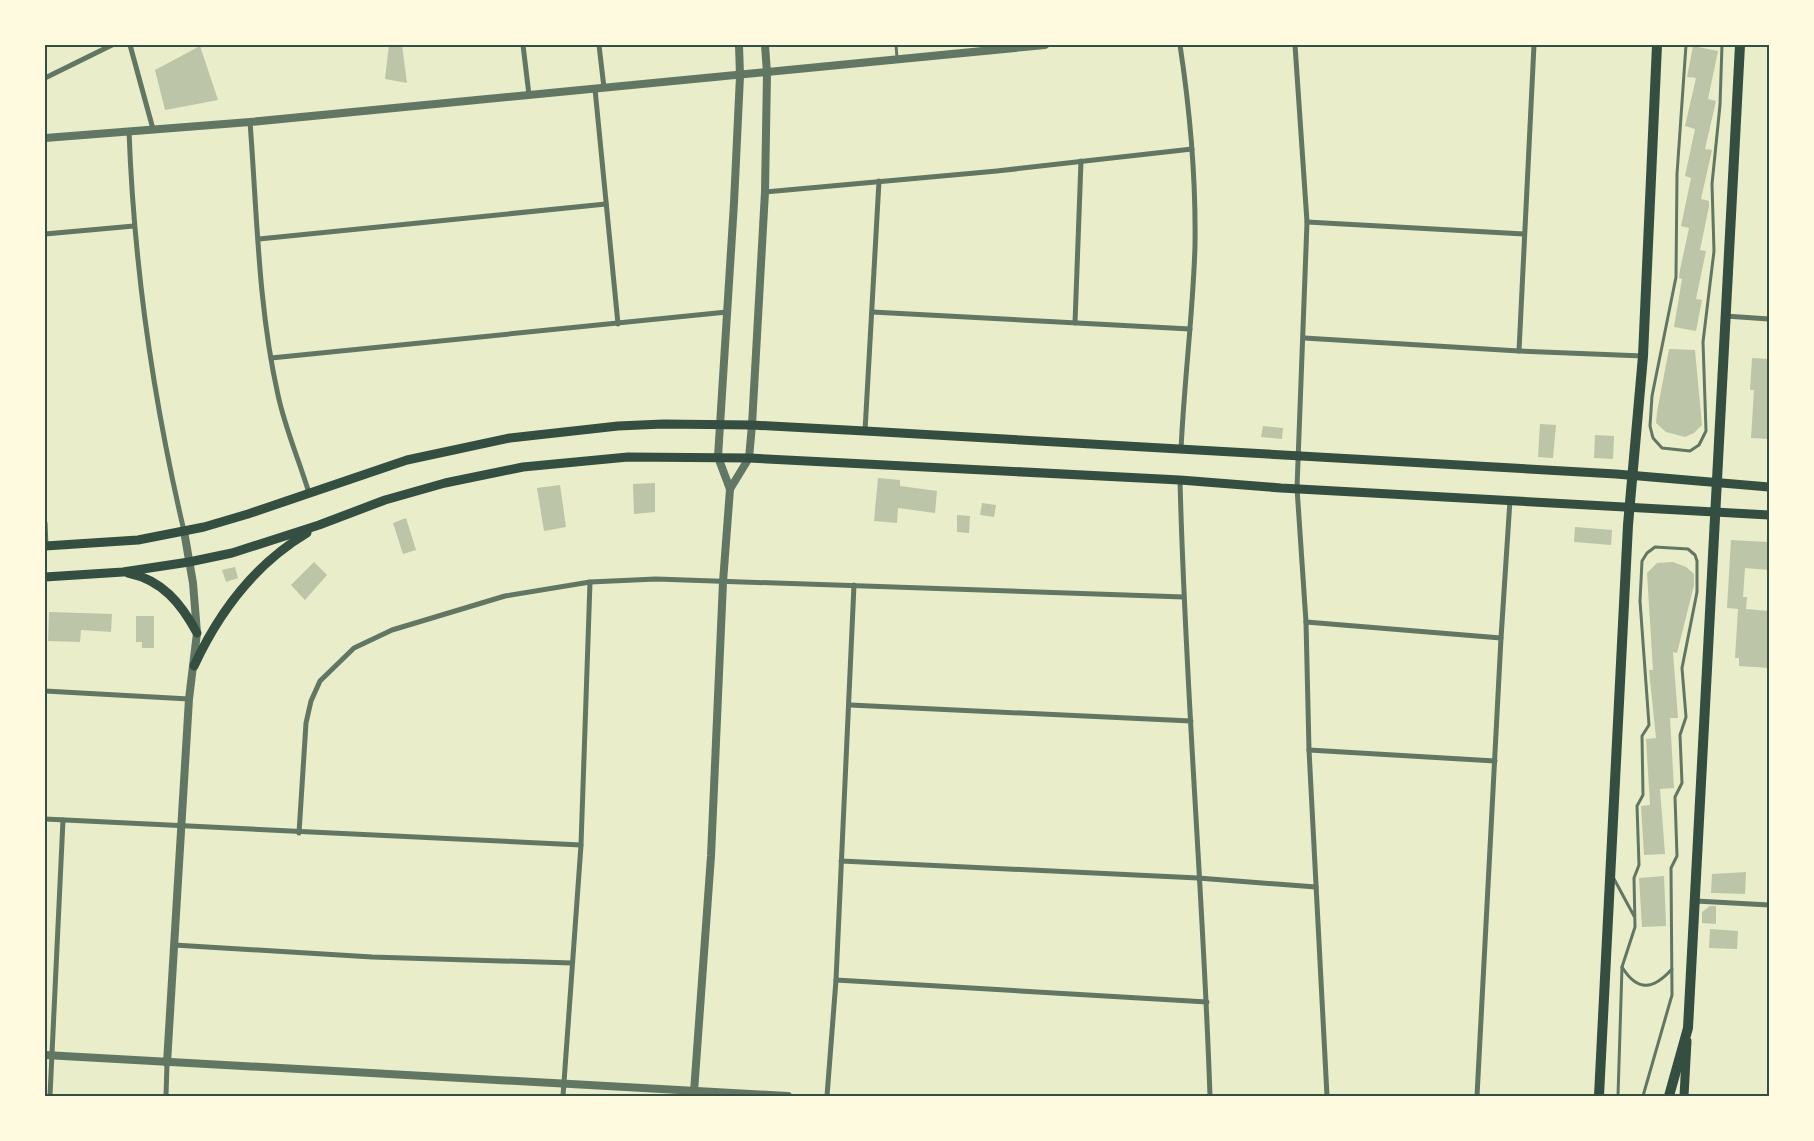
<svg xmlns="http://www.w3.org/2000/svg" width="1814" height="1141" font-family="'Sofia Sans Condensed',sans-serif">
  <style>
    .building { fill: #bcc5a7 }
    .lines { fill: none; stroke-linecap: round; stroke-linejoin: round }
    .service { stroke: #617663; stroke-width: 3 }
    .minor { stroke: #617663; stroke-width: 5 }
    .tertiary { stroke: #617663; stroke-width: 8 }
    .secondary { stroke: #344e41; stroke-width: 9 }
    .primary { stroke: #344e41; stroke-width: 10 }
    .neatline { fill: none; stroke: #344e41; stroke-width: 2 }
  </style>
  <rect width="100%" height="100%" fill="#e9edc9"/>
  <g class="building">
    <path d="M389 45H402L407 83 385 79Z"/>
    <path d="M200 46 218 100 165 110 155 70Z"/>
    <path d="M1693 46 1718 51 1708 99 1716 101 1705 149 1712 150 1701 199 1709 201V206L1700 250 1706 251 1696 299 1702 300 1696 331 1674 327 1682 279 1679 278 1680 270 1689 228 1681 226 1691 178 1685 176 1695 129 1685 126 1696 78 1687 77Z"/>
    <path d="M1669 349 1695 350 1702 425 1694 433 1685 437 1666 432 1656 423 1657 412Z"/>
    <path d="M1752 358 1769 359V439L1751 438 1754 390H1750Z"/>
    <path d="M1540 424 1556 425 1553 458 1538 457Z"/>
    <path d="M1263 426 1283 428 1282 439 1261 437Z"/>
    <path d="M1595 435 1614 436 1613 459 1594 458Z"/>
    <path d="M878 478 900 480V486L937 491 935 513 898 508 897 523 874 521Z"/>
    <path d="M655 483V512L634 514 633 484Z"/>
    <path d="M560 485 566 527 544 531 537 488Z"/>
    <path d="M982 503 996 505 994 517 980 515Z"/>
    <path d="M957 515 970 516 969 533 957 532Z"/>
    <path d="M406 518 416 550 403 554 393 523Z"/>
    <path d="M1575 527 1612 530 1611 545 1574 542Z"/>
    <path d="M1731 540 1769 542V570L1745 568 1743 597H1747L1746 609 1769 611V668L1739 666V658H1735L1738 609 1727 608Z"/>
    <path d="M314 562 327 575 305 600 291 585Z"/>
    <path d="M1673 562 1686 567 1694 574V585L1677 653 1673 652 1678 718H1670L1674 788 1660 789 1665 854 1644 855 1641 806 1650 805 1646 739 1656 738 1649 670H1653L1647 573 1657 563Z"/>
    <path d="M235 567 238 578 226 582 222 570Z"/>
    <path d="M49 612 112 614 111 632 81 630 80 642 48 641Z"/>
    <path d="M136 616H154V648H142V642H136Z"/>
    <path d="M1746 872 1745 894 1711 893 1712 874Z"/>
    <path d="M1664 876 1666 926 1642 927 1639 878Z"/>
    <path d="M1710 906H1716V924L1702 923V912Z"/>
    <path d="M1710 929 1738 931 1737 949 1709 948Z"/>
  </g>
  <g class="lines">
    <g class="service">
      <path d="M896 45 897 58"/>
      <path d="M1686 45 1677 174 1676 277 1652 396 1650 426 1653 438 1662 448 1690 451 1699 445 1706 431 1703 342 1714 251 1712 184 1720 105 1722 45"/>
      <path d="M1613 877 1634 916"/>
      <path d="M1622 967C1638 993 1654 989 1672 969"/>
      <path d="M1618 1096 1622 967 1635 927 1634 878 1639 865 1637 806 1643 795 1642 736 1649 725 1640 601 1642 561 1647 553 1655 547 1688 549 1695 555 1697 561V592L1682 668 1686 717 1680 735 1682 783 1675 797 1677 856 1671 868 1672 995 1643 1096"/>
    </g>
    <g class="minor">
      <path d="M130 45 153 129"/>
      <path d="M523 45 529 95"/>
      <path d="M599 45 604 88"/>
      <path d="M1180 45C1190 111 1196 179 1195 246 1193 314 1184 382 1181 450"/>
      <path d="M1295 45 1307 222 1297 488 1306 622 1309 750 1327 1096"/>
      <path d="M45 78 112 45"/>
      <path d="M595 89 618 324"/>
      <path d="M250 122C257 212 258 306 278 395 285 428 299 460 309 493"/>
      <path d="M129 131C134 267 153 399 184 531"/>
      <path d="M765 192 997 171 1192 149"/>
      <path d="M1307 222 1524 234"/>
      <path d="M45 234 134 226"/>
      <path d="M259 239 606 204"/>
      <path d="M872 312 1190 329"/>
      <path d="M1725 316 1769 319"/>
      <path d="M1075 323 1081 161"/>
      <path d="M1304 338 1519 351 1643 356"/>
      <path d="M1519 351 1534 45"/>
      <path d="M271 358 727 312"/>
      <path d="M865 431 879 181"/>
      <path d="M1180 480C1185 685 1203 890 1210 1096"/>
      <path d="M45 523 46 546"/>
      <path d="M1306 622 1501 638"/>
      <path d="M45 691 189 699"/>
      <path d="M850 705 1191 721"/>
      <path d="M1309 750 1495 761"/>
      <path d="M45 819 581 845"/>
      <path d="M299 833 306 723 311 701 320 681 354 648 392 630 505 596 590 582 656 579 1184 597"/>
      <path d="M841 861 1198 878 1316 887"/>
      <path d="M1696 901 1769 905"/>
      <path d="M174 945 372 957 572 963"/>
      <path d="M836 980 1207 1002"/>
      <path d="M50 1096 63 820"/>
      <path d="M166 1096 167 1063"/>
      <path d="M563 1096 581 845 590 582"/>
      <path d="M827 1096 836 980 854 585"/>
      <path d="M1477 1096 1501 638 1510 500"/>
    </g>
    <g class="tertiary">
      <path d="M45 138 250 122 1045 45"/>
      <path d="M730 489 749 458 752 425 765 192 767 73 765 45"/>
      <path d="M45 1055 788 1096"/>
      <path d="M167 1063 189 699 197 633 193 583 184 531"/>
      <path d="M694 1092 711 856 723 582 730 489 718 457 734 203 740 76 739 45"/>
    </g>
    <g class="secondary">
      <path d="M45 546 138 540 204 527 248 514 407 460 510 438 618 426 663 424 752 425 865 431 1616 474 1769 487"/>
      <path d="M128 573C162 580 181 603 197 633"/>
      <path d="M45 577 123 572 189 562 232 553 319 525 385 500 445 483 523 467 628 457 749 458 1180 480 1281 488 1769 515"/>
      <path d="M194 666C219 612 255 564 307 533"/>
      <path d="M1684 1096 1687 1041"/>
    </g>
    <g class="primary">
      <path d="M1599 1096 1628 525 1643 356 1657 45"/>
      <path d="M1669 1096 1688 1028 1740 45"/>
    </g>
  </g>
  <rect width="1814" height="1141" fill="none" stroke="#fefae0" stroke-width="92"/>
  <rect x="46" y="46" width="1722" height="1049" class="neatline"/>
</svg>
